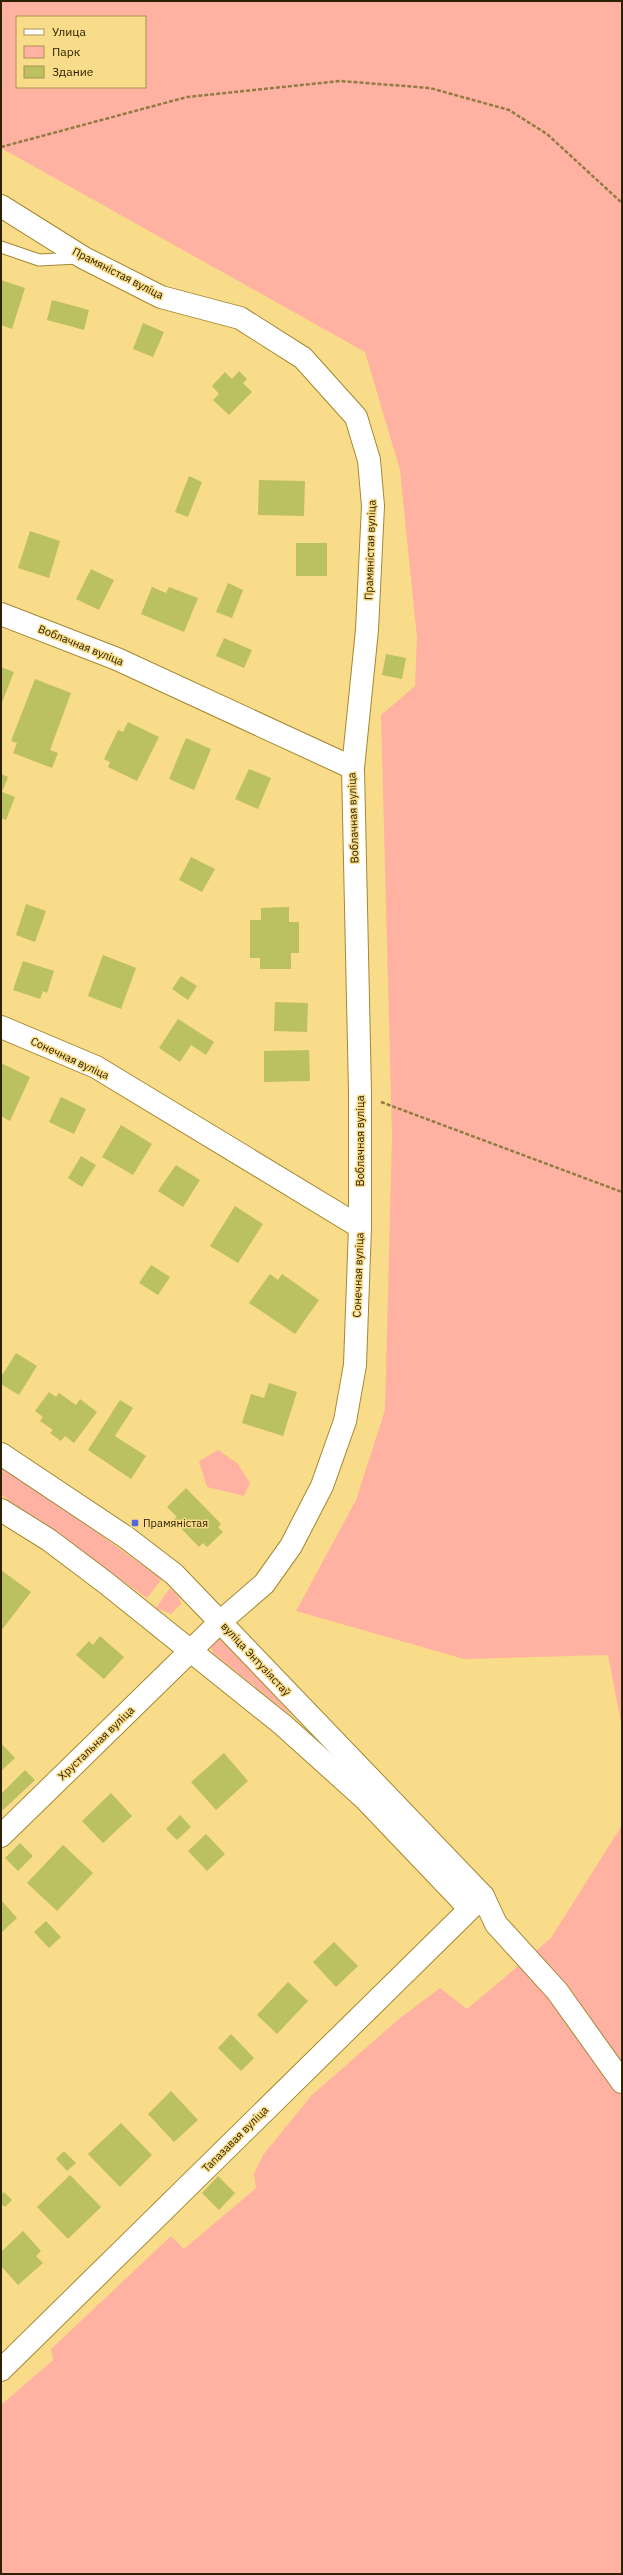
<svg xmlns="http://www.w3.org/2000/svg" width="623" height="2575" font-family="'IBM Plex Sans',sans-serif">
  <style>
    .green { fill: #ffb2a2; fill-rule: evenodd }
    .building { fill: #bbc060 }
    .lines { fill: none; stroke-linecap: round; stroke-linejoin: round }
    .service-casing { stroke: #a38833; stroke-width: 13 }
    .minor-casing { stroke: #a38833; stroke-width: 24 }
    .tertiary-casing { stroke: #a38833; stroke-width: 24 }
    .path { stroke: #907c43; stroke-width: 2.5; stroke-dasharray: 4 2; stroke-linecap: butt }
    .service { stroke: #fff; stroke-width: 11 }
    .minor { stroke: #fff; stroke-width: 22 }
    .tertiary { stroke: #fff; stroke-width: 22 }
    .poi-dot { fill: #5268dd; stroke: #f9dc89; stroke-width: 1.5 }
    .labels { text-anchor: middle; stroke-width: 3; stroke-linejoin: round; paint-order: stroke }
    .street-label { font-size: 11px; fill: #2c2100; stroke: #f9dc89 }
    .poi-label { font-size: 11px; fill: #2c2100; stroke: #f9dc89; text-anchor: start }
  </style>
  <rect width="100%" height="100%" fill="#f9dc89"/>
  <g class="green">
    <path d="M1 1H622V1728L608 1655 464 1659 296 1611 356 1500 385 1410 392 1136 381 715 415 686 417 638 400 470 365 352 1 148ZM17 17H145V87H17Z"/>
    <path d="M218 1450 237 1463 250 1483 244 1496 207 1487 199 1461Z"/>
    <path d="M1 1464 162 1579 147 1598 1 1495Z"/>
    <path d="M170 1588 179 1597 181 1604 171 1614 156 1608Z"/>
    <path d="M218 1638 223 1639 233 1648 293 1717 213 1653 210 1644Z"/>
    <path d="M622 1825V2574H1V2405L53 2360 51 2349 171 2236 184 2249 256 2188 254 2174 263 2155 311 2096 400 2018 440 1988 467 2009 551 1938Z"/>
  </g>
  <g class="building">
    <path d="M1 280 25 288 12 329 1 325Z"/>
    <path d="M52 300 89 310 84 330 47 320Z"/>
    <path d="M143 323 164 332 153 357 133 349Z"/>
    <path d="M239 371 247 379 243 383 252 392 229 415 213 400 219 394 212 386 225 372 232 379Z"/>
    <path d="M189 476 202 482 188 517 175 512Z"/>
    <path d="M259 480 305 481 304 516 258 515Z"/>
    <path d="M30 531 60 541 49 578 18 568Z"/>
    <rect x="296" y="543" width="31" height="33"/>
    <path d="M91 569 114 580 99 610 76 599Z"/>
    <path d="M228 583 243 590 232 618 216 612Z"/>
    <path d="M152 587 166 593 169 587 198 598 184 632 141 614Z"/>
    <path d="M224 638 252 650 244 668 216 656Z"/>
    <path d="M386 654 406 658 402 679 382 675Z"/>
    <path d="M1 667 14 672 1 705Z"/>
    <path d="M35 679 71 693 50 750 58 753 52 768 13 753 17 743 11 741Z"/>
    <path d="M128 722 159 737 137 781 108 767 110 762 104 759 118 730 123 732Z"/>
    <path d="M186 738 211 749 194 790 169 779Z"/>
    <path d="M249 769 271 778 258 809 235 799Z"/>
    <path d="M1 774 8 777 2 792 15 797 6 820 1 818Z"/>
    <path d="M191 857 215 869 202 892 179 880Z"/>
    <path d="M26 904 46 911 35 942 16 935Z"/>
    <path d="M289 907V922H299V953H291V969H260V958H250V920H261V908Z"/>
    <path d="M103 955 136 968 121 1009 88 996Z"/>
    <path d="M23 961 54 971 47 993 43 991 40 999 13 990Z"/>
    <path d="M181 976 197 986 188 1000 172 989Z"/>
    <path d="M275 1002 308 1003 307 1032 274 1031Z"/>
    <path d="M178 1019 214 1042 206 1055 191 1045 180 1062 159 1048Z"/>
    <path d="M309 1050 310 1081 264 1082V1051Z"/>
    <path d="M1 1063 30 1077 10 1121 1 1116Z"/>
    <path d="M61 1097 86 1109 74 1134 49 1122Z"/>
    <path d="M121 1125 152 1144 133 1175 102 1157Z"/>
    <path d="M81 1156 96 1165 82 1187 68 1178Z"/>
    <path d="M176 1165 200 1180 183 1207 158 1191Z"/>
    <path d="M235 1206 263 1224 238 1263 210 1246Z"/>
    <path d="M151 1265 170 1277 158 1295 139 1283Z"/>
    <path d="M270 1274 278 1280 282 1274 319 1300 295 1334 249 1303Z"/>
    <path d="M16 1353 37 1366 19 1395 1 1384V1377Z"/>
    <path d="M269 1383 297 1392 283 1436 242 1423 251 1394 264 1398Z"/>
    <path d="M49 1392 56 1397 59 1393 76 1405 80 1399 97 1412 74 1443 65 1436 61 1441 50 1433 53 1430 40 1421 43 1417 35 1411Z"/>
    <path d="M120 1400 133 1408 115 1436 146 1456 131 1479 88 1450Z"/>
    <path d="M186 1488 221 1524 218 1527 223 1532 207 1547 203 1543 199 1547 173 1520 177 1517 167 1507Z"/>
    <path d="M1 1570 31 1592 1 1631Z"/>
    <path d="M100 1636 124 1657 104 1679 76 1655 89 1641 93 1645Z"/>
    <path d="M1 1743 15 1758 1 1771Z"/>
    <path d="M224 1753 248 1781 216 1810 191 1782Z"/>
    <path d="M25 1770 35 1780 3 1810 1 1807V1794Z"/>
    <path d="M111 1793 132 1816 103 1843 82 1821Z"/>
    <path d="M180 1815 191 1827 177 1840 166 1829Z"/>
    <path d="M206 1834 225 1854 207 1871 188 1851Z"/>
    <path d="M20 1843 33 1856 18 1871 5 1858Z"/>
    <path d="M63 1845 93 1873 57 1911 27 1883Z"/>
    <path d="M1 1900 17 1918 1 1933Z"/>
    <path d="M46 1921 61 1937 49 1948 34 1932Z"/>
    <path d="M334 1942 358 1966 336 1987 313 1962Z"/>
    <path d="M288 1982 308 2001 277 2034 257 2015Z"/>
    <path d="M231 2034 254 2058 241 2071 218 2048Z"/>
    <path d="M171 2091 198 2120 174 2142 148 2114Z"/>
    <path d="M121 2123 152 2155 120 2187 88 2154Z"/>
    <path d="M64 2151 76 2163 67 2171 56 2159Z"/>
    <path d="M70 2175 101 2207 68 2239 37 2207Z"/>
    <path d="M218 2176 235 2193 219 2210 202 2193Z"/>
    <path d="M4 2192 12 2200 5 2207 1 2204V2195Z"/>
    <path d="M23 2231 41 2251 36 2256 43 2263 18 2285 1 2266V2252Z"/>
  </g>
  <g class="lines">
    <g class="service-casing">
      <path id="service" d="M1 247 39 260 78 258"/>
    </g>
    <g class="minor-casing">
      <g id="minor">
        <path d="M1 206 84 258 161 297 240 318 303 358 356 417 369 460 373 506 367 630 353 768 360 1093V1227L355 1365 345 1421 322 1486 291 1546 264 1584 221 1621 1 1836"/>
        <path d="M1 614 117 659 353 768"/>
        <path d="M1 1027 96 1067 360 1227"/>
        <path d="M1 2370 483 1896 496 1924 557 1991 622 2082"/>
      </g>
    </g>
    <g class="tertiary-casing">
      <g id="tertiary">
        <path d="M1 1454 127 1538 174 1574 483 1896"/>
        <path d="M1 1510 49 1540 106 1583 283 1725 364 1798 469 1908"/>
      </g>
    </g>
    <g class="path">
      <path d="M1 147 187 97 340 81 430 88 509 110 547 134 622 203"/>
      <path d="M381 1102 622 1192"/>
    </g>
    <use href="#service" class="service"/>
    <use href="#minor" class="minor"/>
    <use href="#tertiary" class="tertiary"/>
  </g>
  <rect class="poi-dot" x="131" y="1519" width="8" height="8" rx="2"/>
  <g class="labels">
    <g class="street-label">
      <text transform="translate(118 273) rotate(27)" y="4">Прамяністая вуліца</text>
      <text transform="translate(370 550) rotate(-88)" y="4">Прамяністая вуліца</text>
      <text transform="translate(81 645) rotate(22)" y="4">Воблачная вуліца</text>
      <text transform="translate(353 818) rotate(-92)" y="4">Воблачная вуліца</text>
      <text transform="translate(70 1058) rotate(25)" y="4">Сонечная вуліца</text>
      <text transform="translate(360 1141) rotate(-90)" y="4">Воблачная вуліца</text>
      <text transform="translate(358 1275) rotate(-88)" y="4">Сонечная вуліца</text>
      <text transform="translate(256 1659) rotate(47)" y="4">вуліца Энтузіястаў</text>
      <text transform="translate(96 1743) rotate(-44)" y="4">Хрустальная вуліца</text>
      <text transform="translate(235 2139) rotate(-45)" y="4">Тапазавая вуліца</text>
    </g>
    <g class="poi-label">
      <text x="143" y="1527">Прамяністая</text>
    </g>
  </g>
  <rect width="623" height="2575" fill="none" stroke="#2c2100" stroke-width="4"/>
  <rect x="16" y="16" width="130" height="72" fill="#f9dc89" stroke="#a79152"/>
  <rect x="24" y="29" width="20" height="6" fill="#ffffff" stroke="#a79152"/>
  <text x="52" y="36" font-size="12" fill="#2c2100">Улица</text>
  <rect x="24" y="46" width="20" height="12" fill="#ffb2a2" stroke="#a79152"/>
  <text x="52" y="56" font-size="12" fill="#2c2100">Парк</text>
  <rect x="24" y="66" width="20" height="12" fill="#bbc060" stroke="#a79152"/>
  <text x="52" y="76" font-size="12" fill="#2c2100">Здание</text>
</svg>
